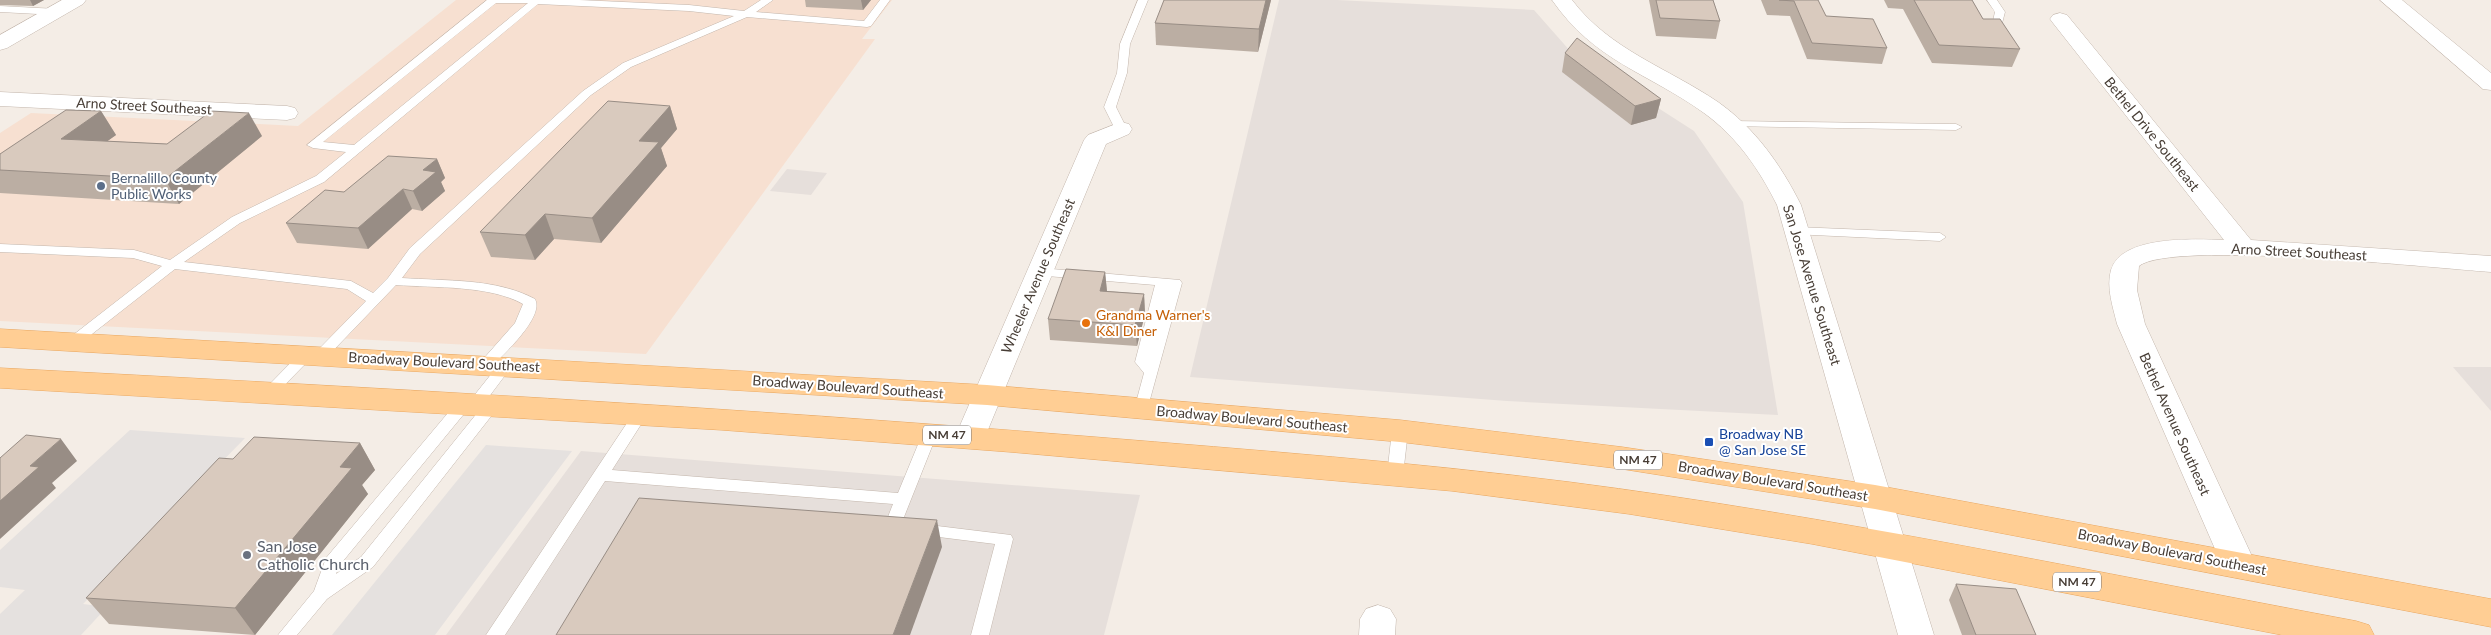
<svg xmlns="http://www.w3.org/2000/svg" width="2491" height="635" font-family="Lato,sans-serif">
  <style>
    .commercial { fill: #f7e0d1 }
    .industrial { fill: #e6dfdb }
    .parking { fill: #e5e1df }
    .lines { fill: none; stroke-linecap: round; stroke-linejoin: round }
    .service-casing { stroke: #c3b6ac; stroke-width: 1 }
    .minor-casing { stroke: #c3b6ac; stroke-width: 1 }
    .primary-casing { stroke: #e9a760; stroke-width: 1 }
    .service { fill: #fff; fill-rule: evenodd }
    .minor { fill: #fff; fill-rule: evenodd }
    .primary { fill: #ffce94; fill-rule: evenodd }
    .wall { fill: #bbaea3 }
    .shaded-wall { fill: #988d85 }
    .building { fill: #d9cabe; stroke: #988d85 }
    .service-dot { fill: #5c6f8a; stroke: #fff; stroke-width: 2 }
    .food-dot { fill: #e8710a; stroke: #fff; stroke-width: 2 }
    .transit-dot { fill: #1a4fb4; stroke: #fff; stroke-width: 2 }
    .worship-dot { fill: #6b7280; stroke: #fff; stroke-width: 2 }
    .labels { text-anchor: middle; stroke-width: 4; stroke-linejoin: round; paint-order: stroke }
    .shield { fill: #fff; stroke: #7e7772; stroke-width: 1 }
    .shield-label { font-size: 12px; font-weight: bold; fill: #473d35 }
    .street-label { font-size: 14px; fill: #473d35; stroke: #fff }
    .service-label { font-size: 14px; fill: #4e5e75; stroke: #fff; text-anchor: start }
    .food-label { font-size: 14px; fill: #c56008; stroke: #fff; text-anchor: start }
    .transit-label { font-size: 14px; fill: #164399; stroke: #fff; text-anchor: start }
    .near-worship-label { font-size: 16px; fill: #5b616d; stroke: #fff; text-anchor: start }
  </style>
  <rect width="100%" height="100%" fill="#f4ede6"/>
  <path class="commercial" d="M456 0H892L862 39H875L646 354 0 321V133L31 113 298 126Z"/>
  <g class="industrial">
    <path d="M1279 0H1337L1534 10 1571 52 1694 131 1743 202 1778 415 1507 401 1190 377Z"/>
    <path d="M787 169 827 173 811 195 770 191Z"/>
    <path d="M2453 367H2491V411Z"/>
    <path d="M581 451 1140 495 1104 635H446Z"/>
  </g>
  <g class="parking">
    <path d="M130 430 245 438 83 604 107 607 81 635H0V614L25 590 0 587V550Z"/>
    <path d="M486 445 572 451 435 635H332Z"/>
  </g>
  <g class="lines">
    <g class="service-casing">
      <g id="service">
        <path d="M487 0H579L689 5 744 11 761 0H773L756 12 864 21 880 0H890L871 26 867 27 747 17 631 67 591 95 420 254 402 278C445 281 496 278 535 299 545 317 502 356 490 368H480L478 365 515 323 523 304C489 285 435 288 396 285L326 358 321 360 314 355 316 352 366 301 347 289 175 269 78 345H68L66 342 68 339 162 266 133 258 0 252V244L134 250 170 260 232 217 316 176 346 152 313 148 307 145ZM496 3H528L354 145 323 142ZM538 4 689 11 734 16 623 63 583 91 410 248 388 278 373 293 351 281 184 262 240 223 324 182Z"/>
        <path d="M1138 0H1148L1130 44 1127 73 1116 107 1127 129 1121 132 1115 129 1104 107 1117 73 1120 44Z"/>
        <path d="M1987 0H1997L2005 12 2000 31 1996 32 1991 29 1995 12Z"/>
        <path d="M0 6 57 9 62 12 57 15 0 12Z"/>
        <path d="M1731 121 1956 124 1962 127 1956 130 1727 126V122Z"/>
        <path d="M1796 227 1940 233 1946 237 1940 241 1792 234 1790 231Z"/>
        <path d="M1040 268 1180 280 1182 283 1146 414H1136L1134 410 1144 373 1135 362 1155 285 1035 275 1033 272 1035 269Z"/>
        <path d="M307 349 312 351 314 354 312 357 275 395H265L263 392 265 389 302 351Z"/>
        <path d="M505 361 512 366 479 410 474 411 468 409 339 566 336 574 361 557 486 402H496L498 406 496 410 373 567 327 599 297 635H278L314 591 326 558 458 401 463 400 469 402 500 363Z"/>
        <path d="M640 410 645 411 647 415 612 470 898 493 924 430H934L937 434 902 522 908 528 906 532 900 534 886 531 884 527 893 504 605 481 505 635H486L635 411Z"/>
        <path d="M1400 426 1405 427 1408 431 1403 475 1401 479H1389L1387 475 1392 431 1395 427Z"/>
        <path d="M921 524 1011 535 1013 539 989 635H971L995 544 915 534 913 530 915 526Z"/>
      </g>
    </g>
    <g class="minor-casing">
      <g id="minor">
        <path d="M62 0H86L83 4 7 48 0 50V35Z"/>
        <path d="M1552 0H1572C1610 50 1668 68 1718 102 1755 128 1781 165 1801 205L1934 635H1898L1777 205C1759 169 1737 137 1704 113 1647 72 1595 62 1552 0Z"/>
        <path d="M2380 0H2402L2491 73V90L2483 89Z"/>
        <path d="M2060 13 2067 15 2251 240 2491 256V272C2435 268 2172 240 2139 266L2137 290 2145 324 2256 565 2251 574 2239 578 2227 574 2222 565 2117 324C2113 307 2106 288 2111 270 2121 235 2195 239 2224 240L2053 23 2050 19 2053 15Z"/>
        <path d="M0 92 287 106 295 108 298 113 295 118 287 120 0 106Z"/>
        <path d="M1121 122 1129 124 1132 129 1129 134 1106 144 985 437 981 445 970 448 959 445 955 437 1084 140 1088 135Z"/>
        <path d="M1378 605 1390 609 1396 619 1395 635H1359L1360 619 1366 609Z"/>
      </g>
    </g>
    <g class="primary-casing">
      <g id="primary">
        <path d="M0 329 987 385 1400 420 1622 447 1875 485 2491 599V627L1875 509 1622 469 1400 442 987 405 0 347Z"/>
        <path d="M0 368C365 387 730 407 1095 437 1253 450 1412 462 1569 482 1833 516 2094 572 2356 621L2369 625 2374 635H2282L1812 544 1629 514 1452 491 1010 452 722 430 0 388Z"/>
      </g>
    </g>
    <use href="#service" class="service"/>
    <use href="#minor" class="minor"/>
    <use href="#primary" class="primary"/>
  </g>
  <g class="wall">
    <path d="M0 0H44L33 6 0 5Z"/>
    <path d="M805 0H871L863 10 806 7Z"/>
    <path d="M1271 0 1258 52 1156 45 1155 23Z"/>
    <path d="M1649 0H1713L1720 21 1716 39 1656 36Z"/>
    <path d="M1761 0H1818L1826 16 1887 48 1882 64 1807 59 1790 16 1767 15Z"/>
    <path d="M1884 0H1972L1983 19 2020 49 2012 67 1932 63 1903 9 1888 8Z"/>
    <path d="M1565 53 1661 99 1656 118 1631 125 1562 72Z"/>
    <path d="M670 106 677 129 661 148 667 166 601 243 554 239 535 260 491 257 480 232Z"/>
    <path d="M101 111 116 135 107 141 167 144 262 136 179 204 0 193V154Z"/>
    <path d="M437 159 445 178 441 182 445 191 422 211 412 209 368 249 297 243 286 223 344 192Z"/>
    <path d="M1105 272 1107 291 1144 294 1145 314 1137 346 1050 340 1048 319Z"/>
    <path d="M360 443 375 470 362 485 368 494 255 635 109 624 86 598Z"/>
    <path d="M1956 584 2036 635H1962L1949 600Z"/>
  </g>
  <g class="shaded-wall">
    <path d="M30 0H44L33 6Z"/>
    <path d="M861 0H871L863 10Z"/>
    <path d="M1266 0H1271L1258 52 1259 29Z"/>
    <path d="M1661 99 1656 118 1631 125 1635 106Z"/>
    <path d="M670 106 677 129 661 148 667 166 601 243 592 218 639 141Z"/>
    <path d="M101 111 116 135 77 163 61 139Z"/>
    <path d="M249 113 262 136 179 204 165 179Z"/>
    <path d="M437 159 445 178 441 182 445 191 422 211 413 191 423 170Z"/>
    <path d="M403 189 412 209 368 249 358 228Z"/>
    <path d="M545 214 554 239 535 260 525 235Z"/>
    <path d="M1105 272 1107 292 1100 291Z"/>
    <path d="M1144 294 1145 314 1137 346 1135 325Z"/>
    <path d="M61 439 77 461 52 483 56 488 0 539V501L30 466Z"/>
    <path d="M360 443 375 470 362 485 368 494 255 635 235 608 340 467Z"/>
    <path d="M937 520 942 547 910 635H893Z"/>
  </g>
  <g class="building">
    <path d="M1164 0H1266L1259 29 1155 23Z"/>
    <path d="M1656 0H1713L1720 21 1660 18Z"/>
    <path d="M1779 0H1818L1826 16 1873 19 1887 48 1812 43 1794 1Z"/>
    <path d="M1914 0H1972L1983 19H2000L2020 49 1939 45Z"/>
    <path d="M1577 38 1661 99 1635 106 1565 53Z"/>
    <path d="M608 101 670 106 639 141 659 142 592 218 545 214 525 235 480 232Z"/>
    <path d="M66 110 101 111 61 139 167 144 211 111 249 113 165 179 0 170V154Z"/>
    <path d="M388 156 437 159 423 170 436 172 413 191 403 189 358 228 286 223 325 190 344 192Z"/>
    <path d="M1066 269 1105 272 1100 291 1144 294 1135 325 1048 319Z"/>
    <path d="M26 435 61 439 30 466 39 467 0 501V458Z"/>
    <path d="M254 437 360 443 340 467 352 468 235 608 86 598 219 458 233 459Z"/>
    <path d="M639 498 937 520 893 635H556Z"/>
    <path d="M1956 584 2016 589 2036 635H1976Z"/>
  </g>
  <circle class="service-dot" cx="101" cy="186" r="5"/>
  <circle class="food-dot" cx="1086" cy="323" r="5"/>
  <rect class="transit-dot" x="1704" y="437" width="10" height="10" rx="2.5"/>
  <circle class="worship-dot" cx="247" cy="555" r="5"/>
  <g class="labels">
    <g class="shield">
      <rect x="923" y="425.5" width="48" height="19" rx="4"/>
      <rect x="1614" y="450.5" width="48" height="19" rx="4"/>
      <rect x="2053" y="572.5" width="48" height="19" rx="4"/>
    </g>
    <g class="shield-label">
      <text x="947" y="439">NM 47</text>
      <text x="1638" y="464">NM 47</text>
      <text x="2077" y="586">NM 47</text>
    </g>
    <g class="street-label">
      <text transform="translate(144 106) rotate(3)" y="5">Arno Street Southeast</text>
      <text transform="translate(2152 134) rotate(51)" y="5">Bethel Drive Southeast</text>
      <text transform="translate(2299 252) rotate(3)" y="5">Arno Street Southeast</text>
      <text transform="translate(1038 276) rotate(-67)" y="5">Wheeler Avenue Southeast</text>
      <text transform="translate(1812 285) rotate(73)" y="5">San Jose Avenue Southeast</text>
      <text transform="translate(444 362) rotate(3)" y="5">Broadway Boulevard Southeast</text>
      <text transform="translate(848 387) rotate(4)" y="5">Broadway Boulevard Southeast</text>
      <text transform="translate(1252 419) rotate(5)" y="5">Broadway Boulevard Southeast</text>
      <text transform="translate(2175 424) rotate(66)" y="5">Bethel Avenue Southeast</text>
      <text transform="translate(1773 481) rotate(9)" y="5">Broadway Boulevard Southeast</text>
      <text transform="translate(2172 552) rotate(11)" y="5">Broadway Boulevard Southeast</text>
    </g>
    <g class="service-label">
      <text x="111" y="183">Bernalillo County<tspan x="111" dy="16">Public Works</tspan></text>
    </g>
    <g class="food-label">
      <text x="1096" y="320">Grandma Warner's<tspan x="1096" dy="16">K&amp;I Diner</tspan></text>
    </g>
    <g class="transit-label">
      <text x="1719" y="439">Broadway NB<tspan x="1719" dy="16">@ San Jose SE</tspan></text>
    </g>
    <g class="near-worship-label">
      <text x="257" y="552">San Jose<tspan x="257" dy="18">Catholic Church</tspan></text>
    </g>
  </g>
</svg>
